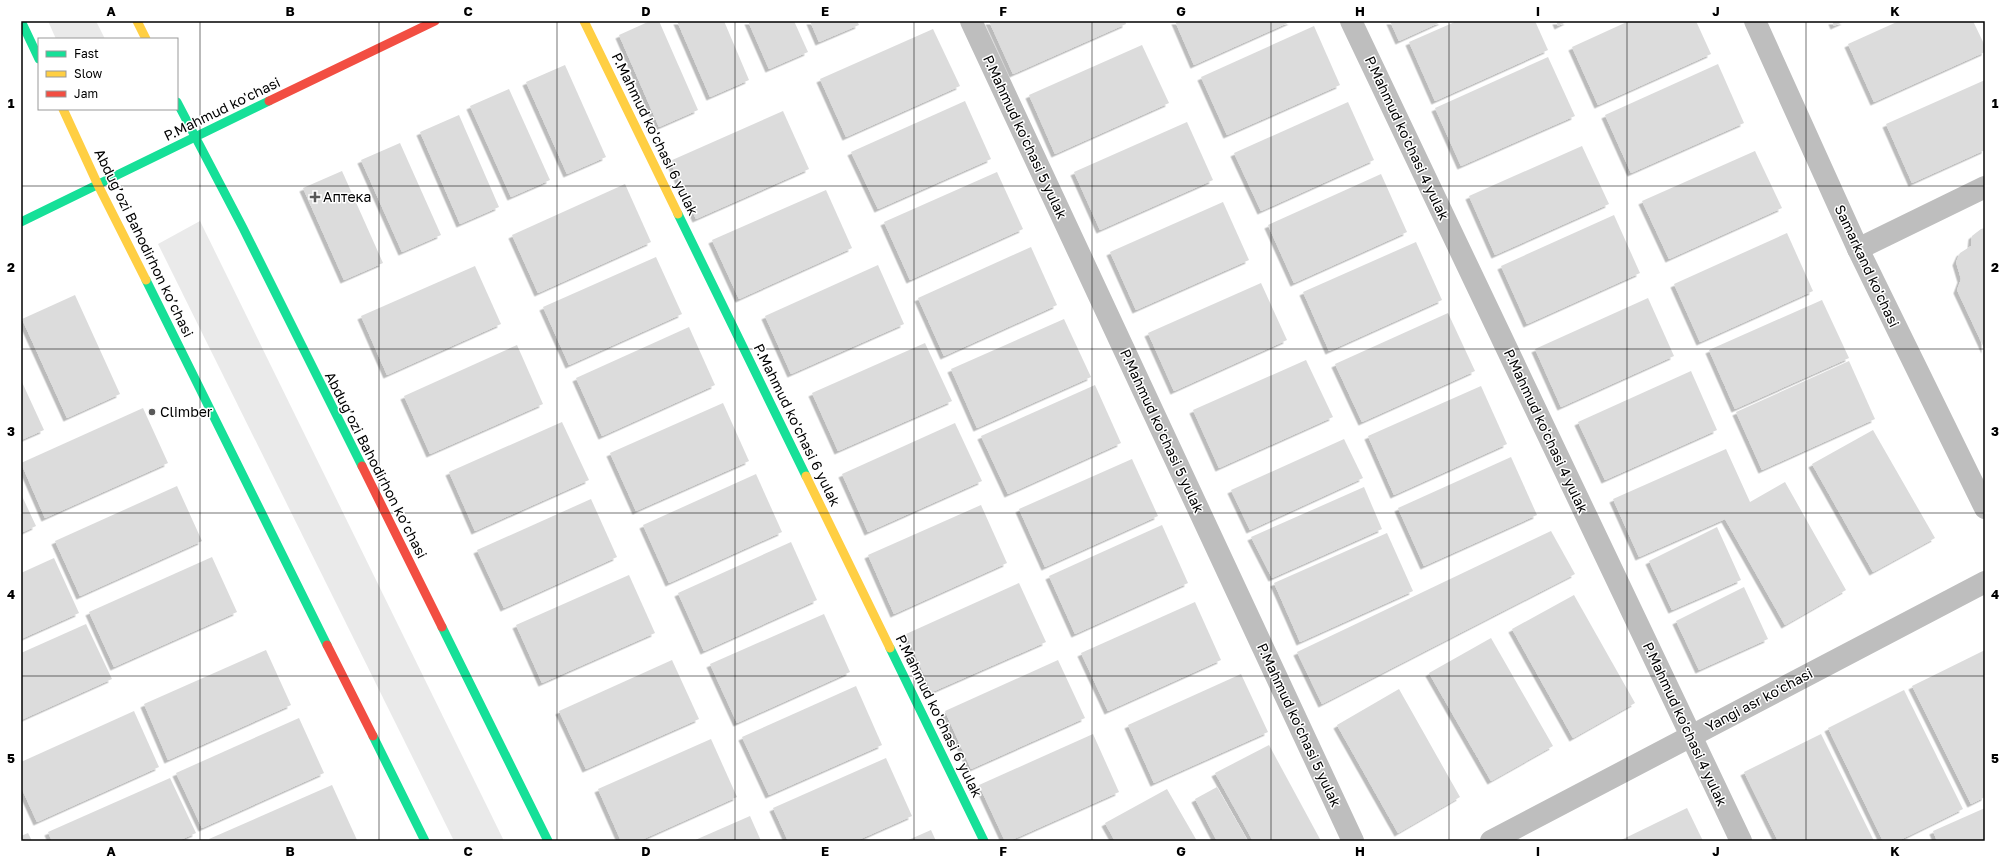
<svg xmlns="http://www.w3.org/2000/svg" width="2006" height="862" font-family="'Golos Text',sans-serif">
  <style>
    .green { fill: #eaeaea }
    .building { fill: #dcdcdc; filter: url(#shadow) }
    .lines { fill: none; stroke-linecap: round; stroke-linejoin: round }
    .street { stroke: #bebebe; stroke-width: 22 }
    .fast { stroke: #16e098; stroke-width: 9 }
    .slow { stroke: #ffcf43; stroke-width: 9 }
    .jam { stroke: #f24e42; stroke-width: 9 }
    .grid { fill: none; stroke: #000; stroke-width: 1; stroke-opacity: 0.55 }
    .poi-dot { fill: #595959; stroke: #fff; stroke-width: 1.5 }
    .labels { text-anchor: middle; stroke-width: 3; stroke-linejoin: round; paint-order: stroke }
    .street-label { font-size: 14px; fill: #000; stroke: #fff }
    .poi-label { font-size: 14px; fill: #000; stroke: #fff; text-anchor: start }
    .neatline { fill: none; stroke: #000; stroke-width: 1.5 }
    .grid-label { font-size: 13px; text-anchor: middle; font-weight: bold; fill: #000 }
  </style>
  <defs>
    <filter id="shadow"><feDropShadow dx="-3.5" dy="3.5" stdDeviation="0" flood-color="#0004"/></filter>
  </defs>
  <rect width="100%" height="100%" fill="#fff"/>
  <g class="green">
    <path d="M48 21H96L105 39H56Z"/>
    <path d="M200 221 504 841H454L158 244Z"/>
  </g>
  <g class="building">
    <path d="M650 21H659L698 110 659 127 619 35Z"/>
    <path d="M677 21H724L749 80 710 97Z"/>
    <path d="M748 21H794L808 52 769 69Z"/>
    <path d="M810 21H857L859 25 819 42Z"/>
    <path d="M989 21H1125L1126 24 1013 74Z"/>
    <path d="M1175 21H1292L1194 65Z"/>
    <path d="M1390 21H1443L1399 41Z"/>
    <path d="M1457 21H1535L1548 50 1435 101 1409 42Z"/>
    <path d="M1556 21H1568L1558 26Z"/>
    <path d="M1629 21H1696L1711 54 1598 105 1572 47Z"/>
    <path d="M1832 21H1845L1834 26Z"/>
    <path d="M1899 21H1973L1985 46V52L1874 102 1848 44Z"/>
    <path d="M1314 26 1340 85 1227 135 1201 77Z"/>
    <path d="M933 29 960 86 846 137 820 79Z"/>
    <path d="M1142 45 1169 103 1055 154 1029 95Z"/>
    <path d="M1548 57 1575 116 1461 166 1435 108Z"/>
    <path d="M1718 64 1744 123 1631 173 1605 115Z"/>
    <path d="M565 65 606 157 567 174 526 82Z"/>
    <path d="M1985 80V150L1912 183 1886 124Z"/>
    <path d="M509 89 550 180 511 197 470 106Z"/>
    <path d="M965 101 991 159 878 209 851 152Z"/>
    <path d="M1348 102 1374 160 1261 211 1234 153Z"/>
    <path d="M783 111 809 169 696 219 670 161Z"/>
    <path d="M459 115 499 207 460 224 420 132Z"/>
    <path d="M1187 122 1213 180 1100 230 1074 172Z"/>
    <path d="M400 143 441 235 402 252 361 160Z"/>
    <path d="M1582 146 1609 204 1495 255 1469 196Z"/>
    <path d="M1755 151 1782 208 1669 259 1642 201Z"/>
    <path d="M342 171 383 263 344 280 303 188Z"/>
    <path d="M997 172 1023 229 910 280 884 222Z"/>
    <path d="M1381 174 1407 232 1294 283 1268 225Z"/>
    <path d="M625 184 651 242 538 293 512 235Z"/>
    <path d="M826 190 852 248 739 299 712 240Z"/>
    <path d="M1223 202 1249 260 1136 310 1110 252Z"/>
    <path d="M1614 215 1640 273 1527 324 1501 266Z"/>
    <path d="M1985 228V350L1957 290 1961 279 1956 262 1960 253 1971 246 1972 236 1981 229Z"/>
    <path d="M1787 233 1813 291 1700 342 1674 284Z"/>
    <path d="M1416 242 1442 300 1329 351 1303 292Z"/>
    <path d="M1031 247 1057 305 944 356 918 298Z"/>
    <path d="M656 257 682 314 569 365 543 307Z"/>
    <path d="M878 265 904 324 791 374 765 316Z"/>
    <path d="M475 266 501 324 387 375 361 316Z"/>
    <path d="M1261 283 1287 340 1174 391 1148 333Z"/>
    <path d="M75 295 120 394 67 418 22 319Z"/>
    <path d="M1648 298 1674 356 1561 407 1535 349Z"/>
    <path d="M1822 300 1849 358 1735 409 1709 350Z"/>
    <path d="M1448 313 1475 371 1362 422 1335 364Z"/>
    <path d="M1064 319 1091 377 977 428 951 369Z"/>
    <path d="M689 327 715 385 602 436 576 378Z"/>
    <path d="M925 343 952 401 838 451 812 393Z"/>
    <path d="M517 345 543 404 430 454 404 396Z"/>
    <path d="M1306 360 1333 417 1219 468 1193 410Z"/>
    <path d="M1849 361 1875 419 1762 470 1736 412Z"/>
    <path d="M1691 371 1717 430 1605 480 1578 422Z"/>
    <path d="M21 380 44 430 21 440Z"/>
    <path d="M1095 385 1121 443 1008 494 981 436Z"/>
    <path d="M1481 386 1507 444 1394 495 1368 436Z"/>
    <path d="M723 403 749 461 636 511 610 453Z"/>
    <path d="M143 408 168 463 45 518 21 463Z"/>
    <path d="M562 422 589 480 475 531 449 472Z"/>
    <path d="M955 423 982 481 868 532 842 474Z"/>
    <path d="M1873 430 1935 538 1873 572 1812 464Z"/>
    <path d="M1344 439 1363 478 1250 530 1231 490Z"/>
    <path d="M1726 449 1750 502 1785 482 1846 590 1785 625 1725 519 1639 557 1613 499Z"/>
    <path d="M1511 457 1537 515 1424 566 1398 508Z"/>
    <path d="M1132 459 1158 516 1045 567 1019 509Z"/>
    <path d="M756 474 782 532 669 583 643 525Z"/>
    <path d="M177 486 202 541 80 596 55 541Z"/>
    <path d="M1364 487 1382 529 1272 578 1251 537Z"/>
    <path d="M21 494 36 526 21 533Z"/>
    <path d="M591 499 617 557 504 608 477 550Z"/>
    <path d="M981 505 1007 563 894 614 868 555Z"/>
    <path d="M1162 525 1188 583 1075 634 1049 576Z"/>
    <path d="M1717 527 1741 580 1672 610 1649 561Z"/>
    <path d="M1551 531 1575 574 1322 704 1297 652Z"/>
    <path d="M1387 533 1413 591 1300 642 1274 583Z"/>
    <path d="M791 542 817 600 704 651 678 593Z"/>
    <path d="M212 557 237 612 114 667 89 612Z"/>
    <path d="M54 558 79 613 21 639V573Z"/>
    <path d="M629 575 655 633 542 683 516 625Z"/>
    <path d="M1019 583 1046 642 932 692 906 634Z"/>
    <path d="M1744 587 1768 639 1699 670 1676 621Z"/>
    <path d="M1574 595 1635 703 1573 738 1512 629Z"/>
    <path d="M1195 602 1221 660 1108 711 1081 653Z"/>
    <path d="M824 614 850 672 737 723 710 664Z"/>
    <path d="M86 624 112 679 21 720V653Z"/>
    <path d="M1491 638 1553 746 1491 781 1429 673Z"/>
    <path d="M266 650 291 705 168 760 144 704Z"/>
    <path d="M1985 650V797L1971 804 1912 686Z"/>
    <path d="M672 660 699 719 586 769 559 711Z"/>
    <path d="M1058 660 1085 718 971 769 945 711Z"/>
    <path d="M1241 674 1268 732 1154 783 1128 725Z"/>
    <path d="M856 686 882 745 769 795 742 737Z"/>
    <path d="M1399 689 1460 797 1398 833 1337 725Z"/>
    <path d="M1904 690 1963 809 1898 841H1883L1828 728Z"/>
    <path d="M134 711 159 767 37 822 21 787V762Z"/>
    <path d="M299 718 324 773 202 828 176 773Z"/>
    <path d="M1093 734 1119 792 1009 841H1005L979 785Z"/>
    <path d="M1821 734 1874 841H1778L1744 772Z"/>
    <path d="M711 739 737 797 639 841H621L598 789Z"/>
    <path d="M1269 745 1321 841H1253L1215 773Z"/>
    <path d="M886 758 912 816 856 841H788L773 808Z"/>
    <path d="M170 778 196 833 178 841H52L48 832Z"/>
    <path d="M332 785 357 840 210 841 209 839Z"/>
    <path d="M1217 787 1248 841H1217L1195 799Z"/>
    <path d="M1167 789 1197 841H1115L1105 823Z"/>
    <path d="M1687 808 1703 841H1619Z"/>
    <path d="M1985 808V841H1937L1933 831Z"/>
    <path d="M750 816 761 841H693Z"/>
    <path d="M931 830 936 841H906Z"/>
    <path d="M28 833 32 841H21V836Z"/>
  </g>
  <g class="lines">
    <g class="street">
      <path d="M971 21 1353 841"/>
      <path d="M1351 21 1741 841"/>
      <path d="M1755 21 1858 249 1985 508"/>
      <path d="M1858 249 1985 187"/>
      <path d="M1491 841 1985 582"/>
    </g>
    <g class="fast">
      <path d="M21 21 39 59"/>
      <path d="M177 102 243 228 362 466"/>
      <path d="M678 214 806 476"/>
      <path d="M21 222 269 101"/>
      <path d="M146 280 327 645"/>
      <path d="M442 627 548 841"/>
      <path d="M890 648 984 841"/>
      <path d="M373 736 425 841"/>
    </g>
    <g class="slow">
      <path d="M137 21 146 39"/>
      <path d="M584 21 678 214"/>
      <path d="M63 109 98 185 146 280"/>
      <path d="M806 476 890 648"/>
    </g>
    <g class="jam">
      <path d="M269 101 435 21"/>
      <path d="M362 466 442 627"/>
      <path d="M327 645 373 736"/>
    </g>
  </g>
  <path class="grid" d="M200 21V841M379 21V841M557 21V841M735 21V841M914 21V841M1092 21V841M1271 21V841M1449 21V841M1627 21V841M1806 21V841M21 186H1985M21 349H1985M21 513H1985M21 676H1985"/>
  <g class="poi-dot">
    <path d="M313 191h4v4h4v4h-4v4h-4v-4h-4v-4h4z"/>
    <circle cx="152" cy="412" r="4"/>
  </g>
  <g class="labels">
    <g class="street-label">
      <text transform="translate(222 109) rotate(-26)" y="5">P.Mahmud ko'chasi</text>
      <text transform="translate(655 134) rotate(64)" y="5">P.Mahmud ko'chasi 6 yulak</text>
      <text transform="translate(1025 137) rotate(65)" y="5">P.Mahmud ko'chasi 5 yulak</text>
      <text transform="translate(1407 138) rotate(65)" y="5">P.Mahmud ko'chasi 4 yulak</text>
      <text transform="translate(144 243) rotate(64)" y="5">Abdug’ozi Bahodirhon ko’chasi</text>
      <text transform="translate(1867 266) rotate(65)" y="5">Samarkand ko'chasi</text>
      <text transform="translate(797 425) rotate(64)" y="5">P.Mahmud ko'chasi 6 yulak</text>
      <text transform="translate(1162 431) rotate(65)" y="5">P.Mahmud ko'chasi 5 yulak</text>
      <text transform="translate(1546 431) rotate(65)" y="5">P.Mahmud ko'chasi 4 yulak</text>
      <text transform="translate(376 465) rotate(63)" y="5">Abdug’ozi Bahodirhon ko’chasi</text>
      <text transform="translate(1759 700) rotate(-28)" y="5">Yangi asr ko'chasi</text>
      <text transform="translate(939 716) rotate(64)" y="5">P.Mahmud ko'chasi 6 yulak</text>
      <text transform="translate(1685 724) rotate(65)" y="5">P.Mahmud ko'chasi 4 yulak</text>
      <text transform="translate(1299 725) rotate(65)" y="5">P.Mahmud ko'chasi 5 yulak</text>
    </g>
    <g class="poi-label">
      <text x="323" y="202">Аптека</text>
      <text x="160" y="417">Climber</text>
    </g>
  </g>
  <rect width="2006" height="862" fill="none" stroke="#ffffff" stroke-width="44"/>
  <rect x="38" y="38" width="140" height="72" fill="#ffffff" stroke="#999999"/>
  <rect x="46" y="51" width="20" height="6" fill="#16e098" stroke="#999999"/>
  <text x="74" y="58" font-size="12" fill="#000000">Fast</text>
  <rect x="46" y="71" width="20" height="6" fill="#ffcf43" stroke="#999999"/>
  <text x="74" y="78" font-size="12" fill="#000000">Slow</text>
  <rect x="46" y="91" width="20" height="6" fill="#f24e42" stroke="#999999"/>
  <text x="74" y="98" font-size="12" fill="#000000">Jam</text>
  <rect x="22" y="22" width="1962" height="818" class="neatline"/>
  <g class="grid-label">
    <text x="111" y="16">A</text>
    <text x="290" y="16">B</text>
    <text x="468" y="16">C</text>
    <text x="646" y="16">D</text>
    <text x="825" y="16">E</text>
    <text x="1003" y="16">F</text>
    <text x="1181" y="16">G</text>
    <text x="1360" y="16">H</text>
    <text x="1538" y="16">I</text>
    <text x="1716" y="16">J</text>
    <text x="1895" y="16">K</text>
    <text x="11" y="108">1</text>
    <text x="1995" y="108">1</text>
    <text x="11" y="272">2</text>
    <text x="1995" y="272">2</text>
    <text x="11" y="436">3</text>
    <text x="1995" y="436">3</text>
    <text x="11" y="599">4</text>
    <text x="1995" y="599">4</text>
    <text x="11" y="763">5</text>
    <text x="1995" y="763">5</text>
    <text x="111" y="856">A</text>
    <text x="290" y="856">B</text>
    <text x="468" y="856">C</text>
    <text x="646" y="856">D</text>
    <text x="825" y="856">E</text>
    <text x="1003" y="856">F</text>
    <text x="1181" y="856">G</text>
    <text x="1360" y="856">H</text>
    <text x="1538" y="856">I</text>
    <text x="1716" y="856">J</text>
    <text x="1895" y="856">K</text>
  </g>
</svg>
